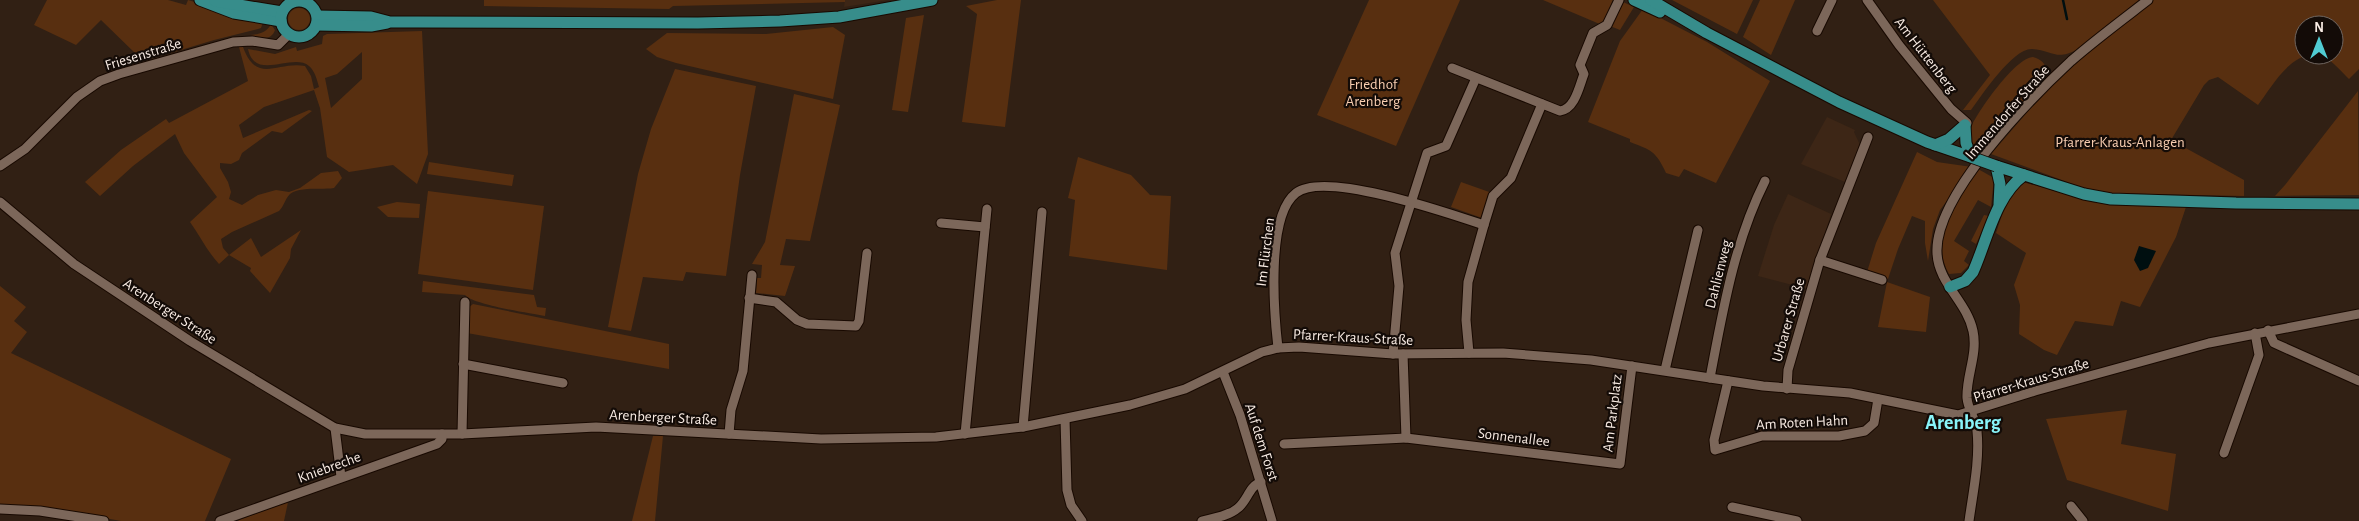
<svg xmlns="http://www.w3.org/2000/svg" width="2359" height="521" font-family="'Alegreya Sans',sans-serif">
  <style>
    .built { fill: #3d2616 }
    .green { fill: #582f10; fill-rule: evenodd }
    .water { fill: #000f10 }
    .lines { fill: none; stroke-linecap: round; stroke-linejoin: round }
    .stream { stroke: #000f10; stroke-width: 2.5 }
    .minor-casing { stroke: #180901; stroke-width: 11 }
    .major-casing { stroke: #180901; stroke-width: 13 }
    .minor { stroke: #7c675a; stroke-width: 9 }
    .major { stroke: #378d8b; stroke-width: 11 }
    .major-bridge-casing { stroke: #180901; stroke-width: 13; stroke-linecap: butt }
    .major-bridge { stroke: #378d8b; stroke-width: 11 }
    .labels { text-anchor: middle; stroke-width: 4.5; stroke-linejoin: round; paint-order: stroke }
    .street-label { font-size: 15px; fill: #f8ebe3; stroke: #130b07 }
    .park-label { font-size: 15px; fill: #f9ceb1; stroke: #130b07 }
    .district-label { font-size: 20px; font-weight: bold; fill: #88f4f9; stroke: #130b07 }
  </style>
  <rect width="100%" height="100%" fill="#312014"/>
  <g class="built">
    <path d="M845 0H888L844 7Z"/>
    <path d="M1827 117 1855 130 1854 132 1860 145 1845 182 1801 164Z"/>
    <path d="M1788 194 1831 214 1808 289 1758 276 1774 225Z"/>
  </g>
  <g class="green">
    <path d="M47 0H168L186 5 188 0 263 22 261 28 258 29 214 40 171 53 169 47 137 55 101 20 76 45 34 25Z"/>
    <path d="M484 0H845V2L673 6 669 9 484 6Z"/>
    <path d="M997 0H1021L1005 127 962 122 977 14 966 6Z"/>
    <path d="M1369 0H1460L1396 146 1317 115Z"/>
    <path d="M1543 0H1613L1602 25Z"/>
    <path d="M1672 0H1753L1737 34Z"/>
    <path d="M1760 0H1795L1771 55 1743 37Z"/>
    <path d="M1933 0H2139L2076 50C2056 61 2052 50 2032 49 2013 48 1982 95 1971 110H1963L1990 75Z"/>
    <path d="M2153 0H2359V69L2349 79C2343 73 2336 65 2329 60 2298 39 2273 85 2258 105L2218 77 2209 80 2204 85 2171 140 2244 180V196L2097 193 1991 154 2031 108 2069 69ZM2304 25H2334V55H2304Z"/>
    <path d="M1623 2 1634 7 1620 30 1610 26Z"/>
    <circle cx="299" cy="19" r="11"/>
    <path d="M1643 9 1707 42 1770 81 1716 183 1684 169 1679 177 1666 173C1656 151 1651 150 1630 142V139L1588 122 1620 41Z"/>
    <path d="M924 15 908 112 892 110 906 18Z"/>
    <path d="M271 24 275 30C271 42 259 37 250 35 260 34 266 33 271 24Z"/>
    <path d="M833 27 845 35 833 99 676 63 657 57 646 49 667 33 766 34Z"/>
    <path d="M422 31 428 154 417 184 393 165 349 172 327 157 320 108 314 90 264 107 239 125 243 138 309 110 312 111 282 133 272 131 242 153 239 160 231 164 220 163V168L228 182 231 192 229 199 242 205 258 195 276 190 289 192 300 188 321 173 338 171 342 178 334 188C322 190 300 186 290 194 285 199 284 206 279 211L232 232 221 239 223 248 229 255 251 238 261 257 301 230 291 249 290 258 270 293 250 271 251 268 229 255 219 264C207 251 200 236 190 222L217 197 184 153 175 134 133 166 100 196 85 182 121 150 166 119 169 123 248 81 239 47H243C257 85 277 61 305 66L311 76 314 89 319 87C317 80 315 71 309 66 293 52 255 82 248 49L275 54 296 47 297 51 322 44 323 36 327 34ZM362 52V79L331 108 325 78 337 74Z"/>
    <path d="M2033 57C2045 60 2049 69 2044 80L1981 152 1974 147 1970 141C1971 136 1970 130 1972 125 1980 109 2015 58 2033 57Z"/>
    <path d="M675 69 756 86 740 175 726 276 686 272 683 281 643 277 631 331 608 327 638 174 651 129Z"/>
    <path d="M2358 91 2359 195 2275 196 2285 185Z"/>
    <path d="M794 94 840 105 810 241 786 239 780 265 795 266 785 296 756 293 757 278H761L762 265 752 264 765 242Z"/>
    <path d="M1917 152 1937 162 1972 167 1940 210 1933 229 1928 261 1925 243V221L1912 216 1898 249 1888 279 1867 272 1876 243Z"/>
    <path d="M1078 157 1131 175 1150 195 1171 196 1167 270 1069 256 1075 200 1068 198Z"/>
    <path d="M429 162 514 175 512 186 427 174Z"/>
    <path d="M1978 169 1994 178 1991 207 1978 200 1954 241 1969 251 1964 261 1969 265 1961 273 1949 274C1928 238 1960 198 1978 169Z"/>
    <path d="M1461 182 1492 193 1482 218 1451 207Z"/>
    <path d="M2023 182 2092 202 2134 206 2186 207 2176 237 2140 307 2121 301 2113 326 2075 321 2057 355 2044 350 2019 334 2020 305 2014 285 2026 253 1996 233 2005 206 2019 183Z"/>
    <path d="M428 191 544 206 533 290 418 274Z"/>
    <path d="M397 202 420 204 419 218 388 217 377 207Z"/>
    <path d="M1984 215 1989 216 1976 244 1971 241Z"/>
    <path d="M423 281 534 295 537 307 546 308 545 316C529 313 474 305 465 295L422 292Z"/>
    <path d="M1887 282 1930 297 1926 332 1878 327Z"/>
    <path d="M0 286 26 307 14 321 27 332 11 353 231 459 205 521H121L94 516 0 506Z"/>
    <path d="M473 304 669 344V369L467 333 468 308Z"/>
    <path d="M2127 410 2121 444 2176 454 2168 511 2067 480 2046 419Z"/>
    <path d="M653 436H663L655 521H632Z"/>
    <path d="M288 502 284 521H238L239 520Z"/>
  </g>
  <path class="water" d="M2139 246 2156 251 2148 268 2140 271 2134 260Z"/>
  <g class="lines">
    <path class="stream" d="M2063 0 2067 19"/>
    <g class="minor-casing">
      <g id="minor">
        <path d="M1867 0 1899 45 1951 109 1967 123"/>
        <path d="M296 1V0"/>
        <path d="M307 3V0"/>
        <path d="M1817 31 1832 0"/>
        <path d="M1452 68 1560 111C1575 109 1579 87 1584 74L1580 65 1593 33 1607 25 1619 0"/>
        <path d="M0 166 25 149 77 97 100 81 119 74 233 42 252 41 278 45 289 34"/>
        <path d="M0 202 74 264 190 341 335 428 365 434H462L596 427 821 439 936 437 1023 427 1130 405 1185 389 1262 352 1278 348 1299 347 1393 354 1503 353 1591 360 1763 386 1850 393 1958 415 2035 391 2209 343 2359 314"/>
        <path d="M941 223 985 227"/>
        <path d="M1820 260 1882 280"/>
        <path d="M749 298 776 302 797 320 807 324 856 326 859 321 867 253"/>
        <path d="M2268 330 2274 343 2359 381"/>
        <path d="M1278 348C1274 313 1266 216 1296 193 1325 170 1448 213 1484 225"/>
        <path d="M1469 353 1466 320 1468 282 1484 225 1493 196 1511 178 1542 104"/>
        <path d="M1393 354 1399 286 1395 253 1427 153 1446 146 1476 78"/>
        <path d="M463 364 563 383"/>
        <path d="M1665 370 1698 230"/>
        <path d="M1223 372 1240 415 1272 521"/>
        <path d="M1710 378C1723 310 1734 243 1765 181"/>
        <path d="M1728 381 1714 440 1715 450 1762 436H1839L1865 431 1874 423 1878 399"/>
        <path d="M1787 389 1788 370 1820 260 1868 137"/>
        <path d="M1065 419 1067 490 1071 505 1082 521"/>
        <path d="M1023 427 1042 212"/>
        <path d="M335 428 341 477"/>
        <path d="M462 434 465 302"/>
        <path d="M729 434 731 410 743 371 752 275"/>
        <path d="M965 434 987 209"/>
        <path d="M1406 438 1620 464 1632 366"/>
        <path d="M1284 444 1406 438 1403 354"/>
        <path d="M2224 453 2259 355 2255 333"/>
        <path d="M2071 506 2083 521"/>
        <path d="M1732 507 1797 521"/>
        <path d="M0 509 40 511 104 521"/>
        <path d="M220 521 437 444 442 439V434"/>
        <path d="M1202 521C1214 518 1229 516 1238 508 1248 500 1249 486 1261 482"/>
        <path d="M1969 521C1973 492 1980 460 1977 431 1976 419 1968 410 1967 398 1966 376 1978 354 1973 331 1967 302 1938 283 1937 253 1934 196 2030 99 2071 61 2095 40 2122 20 2148 0"/>
      </g>
    </g>
    <g class="major-casing">
      <g id="major">
        <path d="M200 0 234 13 281 21"/>
        <path d="M1634 0 1660 12"/>
        <path d="M1651 0 1707 33 1839 102 1927 142 1971 157"/>
        <path d="M215 1 282 12"/>
        <circle cx="299" cy="19" r="18"/>
        <path d="M317 16 371 17 390 22H418L698 23 780 21 839 17 932 0"/>
        <path d="M316 25 371 26 387 23"/>
        <path d="M1965 125 1966 143 1971 157"/>
        <path d="M1935 145 1949 139 1965 125"/>
        <path d="M1996 166 2084 194 2111 199 2236 203 2359 204"/>
        <path d="M1996 166 2000 184 1999 204"/>
        <path d="M1950 287 1965 281 1973 272C1987 241 1995 196 2024 175"/>
      </g>
    </g>
    <use href="#minor" class="minor"/>
    <use href="#major" class="major"/>
    <g class="major-bridge-casing">
      <path id="major-bridge" d="M1971 157 1996 166"/>
    </g>
    <use href="#major-bridge" class="major-bridge"/>
  </g>
  <g class="labels">
    <g class="street-label">
      <text transform="translate(143 54) rotate(-17)" y="5">Friesenstraße</text>
      <text transform="translate(1926 55) rotate(52)" y="5">Am Hüttenberg</text>
      <text transform="translate(2007 112) rotate(-49)" y="5">Immendorfer Straße</text>
      <text transform="translate(1265 252) rotate(-83)" y="5">Im Flürchen</text>
      <text transform="translate(1718 274) rotate(-76)" y="5">Dahlienweg</text>
      <text transform="translate(170 311) rotate(33)" y="5">Arenberger Straße</text>
      <text transform="translate(1788 320) rotate(-74)" y="5">Urbarer Straße</text>
      <text transform="translate(1353 337) rotate(3)" y="5">Pfarrer-Kraus-Straße</text>
      <text transform="translate(2031 380) rotate(-17)" y="5">Pfarrer-Kraus-Straße</text>
      <text transform="translate(1612 413) rotate(-83)" y="5">Am Parkplatz</text>
      <text transform="translate(663 417) rotate(3)" y="5">Arenberger Straße</text>
      <text transform="translate(1802 422) rotate(-3)" y="5">Am Roten Hahn</text>
      <text transform="translate(1514 437) rotate(7)" y="5">Sonnenallee</text>
      <text transform="translate(1262 442) rotate(72)" y="5">Auf dem Forst</text>
      <text transform="translate(329 467) rotate(-20)" y="5">Kniebreche</text>
    </g>
    <g class="park-label">
      <text x="1373" y="89">Friedhof<tspan x="1373" dy="17">Arenberg</tspan></text>
      <text x="2120" y="147">Pfarrer-Kraus-Anlagen</text>
    </g>
    <g class="district-label">
      <text x="1963" y="429">Arenberg</text>
    </g>
  </g>
  <g transform="translate(2319 40)"><circle r="24" fill="#130b07" stroke="#6f655f"/>
  <path d="M0-4L9 19L0 12L-9 19Z" fill="#51ccd2"/>
  <text y="-8" font-size="14" font-weight="bold" text-anchor="middle" fill="#f8ebe3">N</text>
  </g>
</svg>
